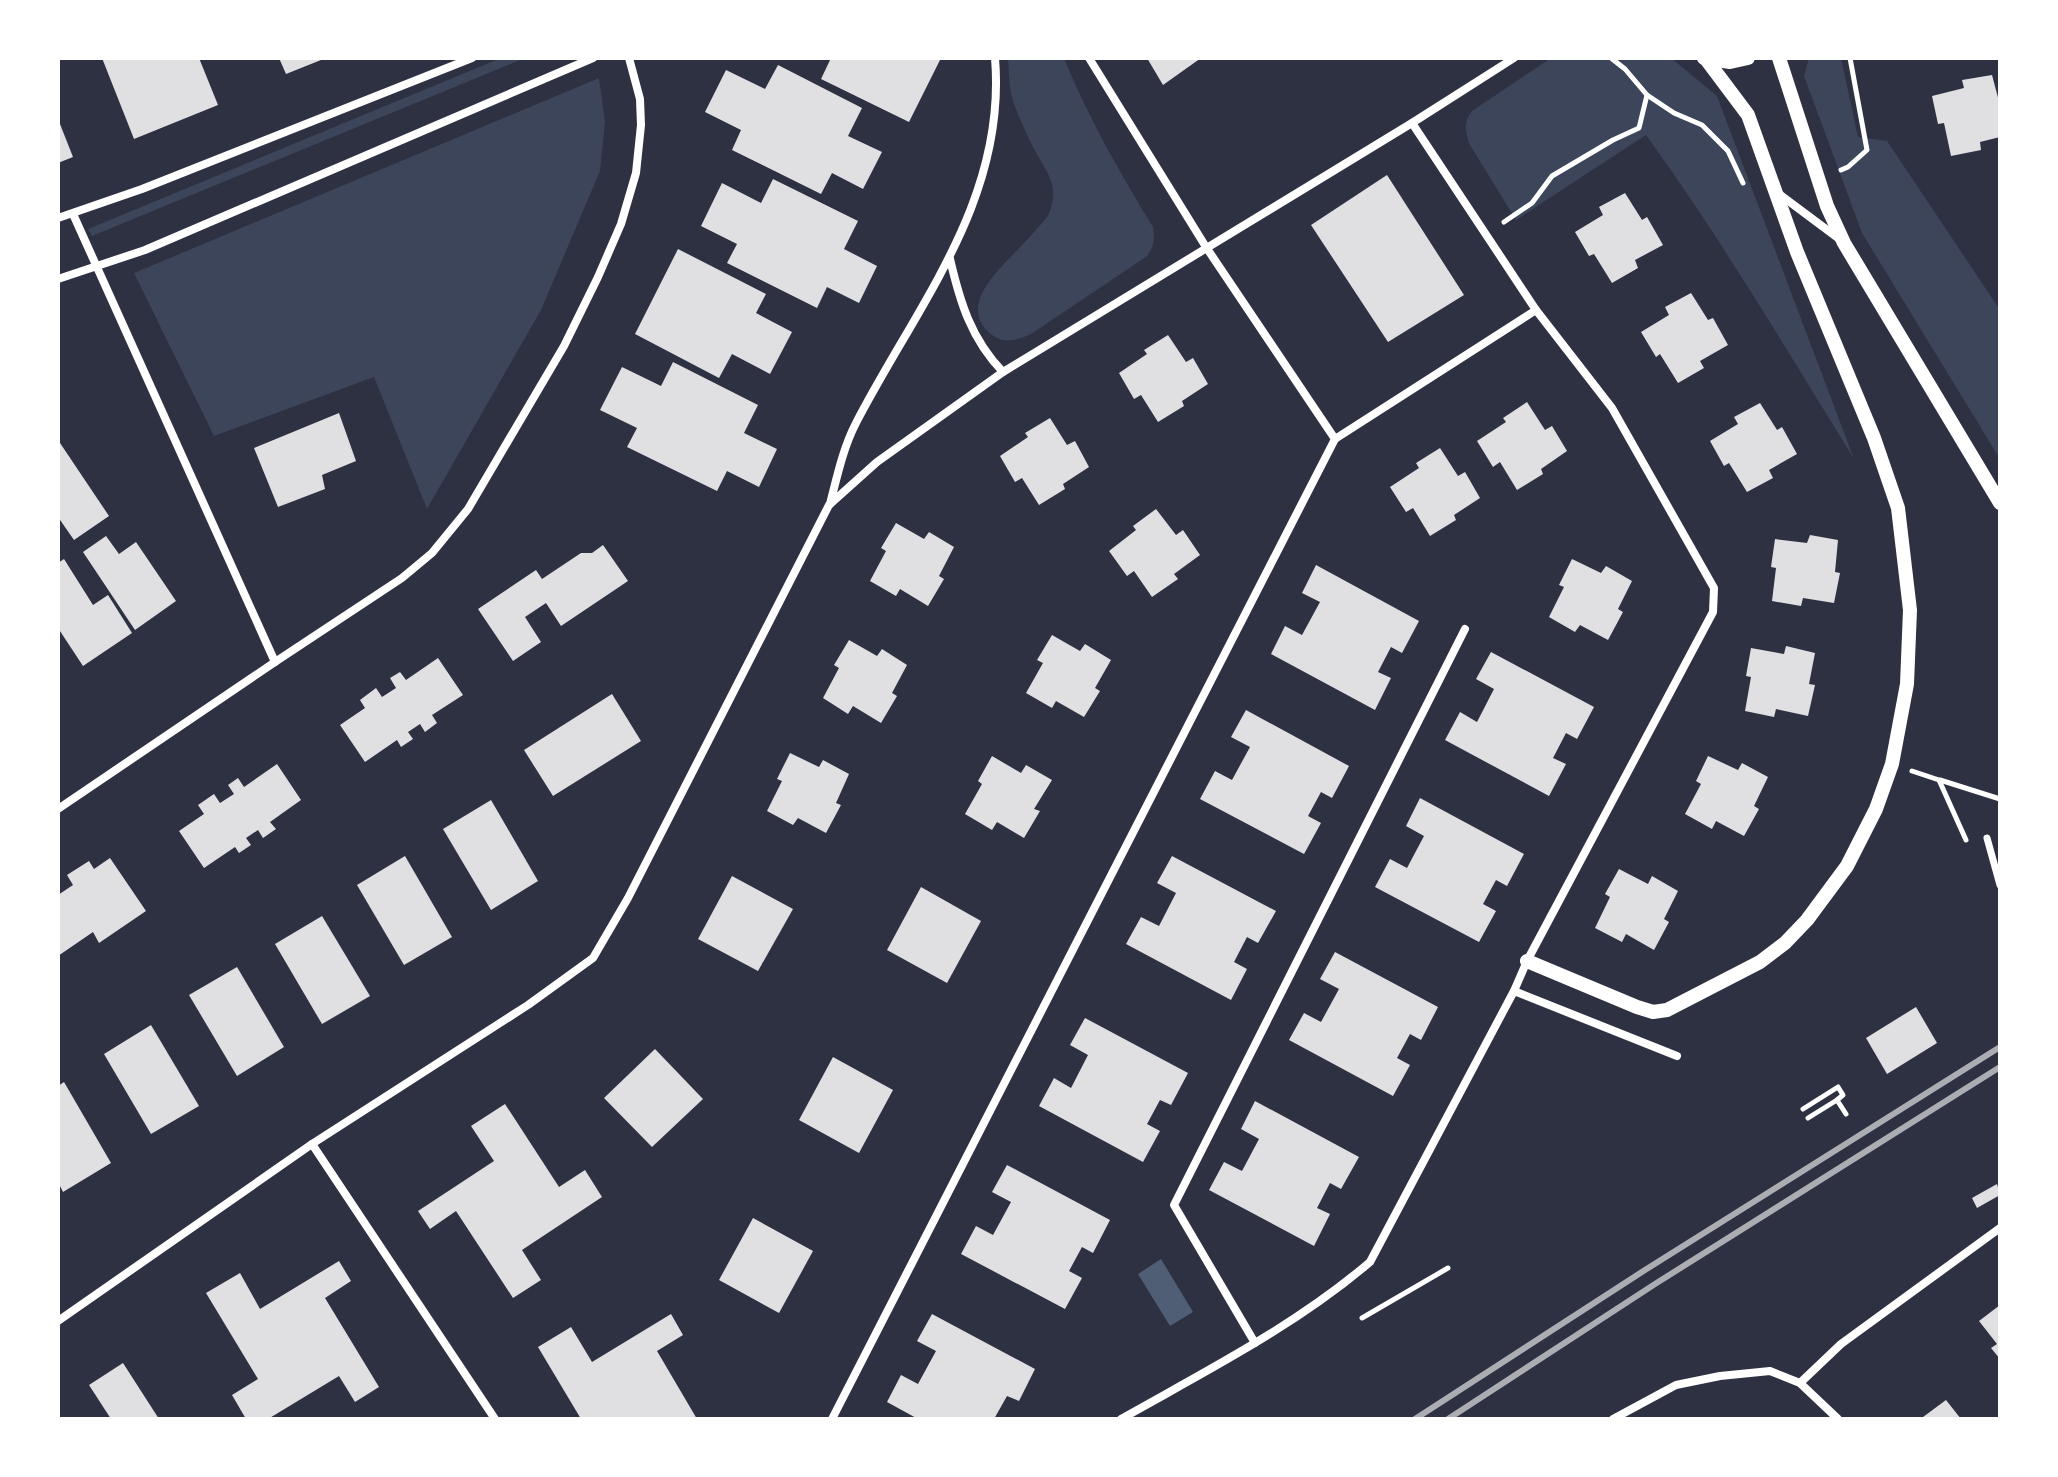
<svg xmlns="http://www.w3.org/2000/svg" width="2058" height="1477" font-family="Karla,sans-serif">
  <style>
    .green { fill: #3c4559 }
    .water { fill: #4f5d75 }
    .building { fill: #e0e0e3 }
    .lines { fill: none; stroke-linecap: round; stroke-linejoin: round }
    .path { stroke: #fff; stroke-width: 5 }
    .pedestrian { stroke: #fff; stroke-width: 7 }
    .minor { stroke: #fff; stroke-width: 8 }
    .tertiary { stroke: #fff; stroke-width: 14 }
    .rail { stroke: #abadb3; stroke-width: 6 }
  </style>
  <rect width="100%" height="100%" fill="#2d3142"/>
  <g class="green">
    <path d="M501 58H525L92 236 88 229Z"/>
    <path d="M1008 58H1064C1088 117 1120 173 1153 227 1155 240 1154 247 1146 257L1031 334C1017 340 1005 345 991 334 955 305 1003 266 1023 244 1032 235 1040 225 1048 216 1061 184 1047 174 1033 147 1026 133 1018 116 1013 101 1009 88 1009 72 1008 58Z"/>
    <path d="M1551 58H1671L1717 96 1854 459C1787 350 1721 239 1646 135L1516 220 1470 145C1465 132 1463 122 1472 111Z"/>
    <path d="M1809 58H1841L1858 137 1887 141 2000 310V459L1862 233 1804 76Z"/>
    <path d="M599 78 605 122 600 171 541 310 427 509 374 377 214 436 134 273Z"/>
  </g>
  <path class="water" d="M1161 1259 1193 1312 1170 1326 1138 1274Z"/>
  <g class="building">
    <path d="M102 58H199L218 105 134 139Z"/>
    <path d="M279 58H326L286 74Z"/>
    <path d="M831 58H941L909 122 821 79Z"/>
    <path d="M1147 58H1201L1163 85Z"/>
    <path d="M778 65 862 108 848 136 882 152 863 189 832 173 821 194 732 150 741 130 705 112 726 70 765 89Z"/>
    <path d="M1992 75 2000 105V137L1980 142 1981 150 1951 156 1944 123 1938 124 1932 96 1964 88 1962 80Z"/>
    <path d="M58 119 73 157 58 163Z"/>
    <path d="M1387 175 1464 295 1388 342 1311 225Z"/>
    <path d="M773 179 858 221 844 249 877 266 859 303 827 287 817 308 727 263 737 244 701 226 722 183 761 203Z"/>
    <path d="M1625 193 1642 220 1647 217 1663 245 1635 260 1638 268 1612 283 1594 254 1589 256 1575 232 1603 215 1599 207Z"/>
    <path d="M678 249 766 294 756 313 792 332 770 374 732 354 719 378 635 334Z"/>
    <path d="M1691 293 1708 320 1713 318 1728 345 1700 361 1704 368 1678 383 1660 354 1656 357 1641 332 1669 315 1665 307Z"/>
    <path d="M1168 335 1186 362 1193 358 1208 384 1182 401 1184 406 1158 422 1141 395 1134 399 1119 373 1147 354 1144 350Z"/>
    <path d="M673 362 758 405 744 433 777 449 759 487 727 471 717 491 627 447 637 428 600 410 622 367 661 386Z"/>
    <path d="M1527 402 1545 430 1552 426 1567 451 1541 469 1543 474 1517 490 1500 462 1493 467 1477 441 1506 422 1503 418Z"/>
    <path d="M1760 403 1777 430 1782 427 1797 454 1769 470 1773 478 1747 492 1729 463 1724 466 1710 441 1738 424 1734 417Z"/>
    <path d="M339 413 356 461 322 475 325 489 278 507 254 448Z"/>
    <path d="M1050 418 1067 445 1075 441 1089 467 1063 484 1065 489 1039 505 1022 478 1015 482 1000 456 1028 437 1025 433Z"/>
    <path d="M58 440 109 516 74 540 58 517Z"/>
    <path d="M1440 448 1458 476 1465 472 1480 498 1454 515 1456 520 1430 536 1413 508 1406 512 1390 487 1419 468 1416 463Z"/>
    <path d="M1156 509 1176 535 1183 530 1200 555 1174 574 1178 579 1152 597 1134 571 1127 576 1109 551 1136 530 1133 526Z"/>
    <path d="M896 523 924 539 929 532 954 547 939 576 944 579 928 606 900 589 896 596 870 581 886 551 881 548Z"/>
    <path d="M1810 535 1838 540 1835 572 1840 573 1834 603 1803 598 1801 606 1772 601 1776 568 1771 567 1775 539 1807 543Z"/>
    <path d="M106 536 119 554 136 542 176 601 135 630 83 552Z"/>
    <path d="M603 545 628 581 561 626 546 603 525 617 541 642 513 661 478 609 536 570 542 579 581 553H592Z"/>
    <path d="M64 559 93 605 108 595 132 633 83 666 58 628V563Z"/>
    <path d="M1572 559 1601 573 1606 566 1632 581 1618 609 1623 612 1608 640 1580 625 1575 632 1549 617 1564 587 1559 585Z"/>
    <path d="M1316 565 1419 621 1402 653 1391 647 1378 672 1391 678 1375 710 1271 654 1285 626 1302 635 1320 602 1302 593Z"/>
    <path d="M1052 635 1080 651 1085 644 1111 660 1095 688 1100 691 1084 717 1056 701 1052 708 1026 693 1043 663 1037 660Z"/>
    <path d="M849 640 877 656 882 649 907 665 892 693 897 696 881 723 853 706 848 714 823 698 839 668 834 665Z"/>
    <path d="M1786 646 1815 653 1809 684 1815 685 1808 716 1776 709 1774 717 1745 711 1751 677 1746 676 1751 648 1784 654Z"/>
    <path d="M1491 652 1594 707 1577 739 1566 733 1553 758 1566 764 1549 796 1445 740 1460 712 1477 722 1494 689 1476 679Z"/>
    <path d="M438 658 463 695 432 715 437 723 425 732 420 724 408 732 413 739 401 747 397 740 365 762 340 725 365 708 360 700 376 688 382 697 396 688 390 678 400 672 406 680Z"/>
    <path d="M612 694 641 741 553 796 524 750Z"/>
    <path d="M1246 710 1349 766 1332 798 1321 792 1308 816 1321 823 1304 854 1200 799 1215 771 1232 780 1250 747 1231 737Z"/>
    <path d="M790 753 819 767 823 760 849 774 836 803 841 805 826 833 798 818 793 825 767 811 782 781 777 779Z"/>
    <path d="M992 756 1021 773 1026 765 1052 780 1034 809 1040 811 1024 838 997 822 992 830 965 814 982 784 978 781Z"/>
    <path d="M1708 756 1738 770 1742 763 1768 777 1754 806 1759 809 1744 836 1716 821 1712 829 1685 814 1701 784 1696 781Z"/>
    <path d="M277 764 301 800 270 822 276 829 263 838 258 830 246 838 251 845 239 853 235 847 204 868 179 831 204 814 198 805 214 794 220 803 234 794 228 785 238 778 244 787Z"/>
    <path d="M1420 798 1524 854 1507 886 1496 880 1483 904 1496 911 1479 942 1375 887 1390 859 1407 868 1424 836 1406 826Z"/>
    <path d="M491 800 538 881 491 910 443 829Z"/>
    <path d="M405 856 452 937 404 965 357 885Z"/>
    <path d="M1172 856 1276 911 1258 943 1247 937 1234 962 1247 969 1231 1000 1126 944 1141 917 1159 926 1176 893 1157 883Z"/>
    <path d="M110 858 146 911 99 943 93 932 58 956V895L73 885 67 875 89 861 94 869Z"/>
    <path d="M1619 869 1648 884 1652 876 1678 891 1664 919 1669 922 1654 950 1626 934 1622 942 1595 928 1610 897 1605 894Z"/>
    <path d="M732 876 793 909 758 971 698 939Z"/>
    <path d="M921 887 981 921 947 983 887 950Z"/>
    <path d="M322 916 370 996 322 1024 275 944Z"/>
    <path d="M1335 952 1438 1007 1421 1040 1410 1034 1397 1058 1410 1065 1393 1096 1289 1040 1304 1013 1321 1022 1339 989 1320 979Z"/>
    <path d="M237 967 284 1047 237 1076 189 995Z"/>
    <path d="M1916 1007 1937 1043 1887 1074 1866 1038Z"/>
    <path d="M1085 1018 1188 1073 1171 1105 1160 1100 1147 1124 1160 1131 1143 1162 1039 1106 1054 1078 1071 1088 1088 1055 1070 1045Z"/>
    <path d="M151 1025 199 1106 151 1134 104 1054Z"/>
    <path d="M655 1049 703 1099 652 1147 604 1098Z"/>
    <path d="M833 1057 893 1090 859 1153 799 1120Z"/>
    <path d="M64 1082 111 1163 63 1192 58 1182V1086Z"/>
    <path d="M1255 1101 1359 1157 1341 1189 1330 1183 1317 1208 1330 1214 1314 1246 1209 1190 1224 1162 1242 1171 1259 1139 1241 1129Z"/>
    <path d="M505 1104 559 1187 585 1170 602 1197 522 1250 541 1280 513 1298 456 1211 430 1229 418 1211 494 1161 471 1126Z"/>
    <path d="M1007 1165 1110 1220 1093 1253 1082 1247 1069 1271 1082 1278 1065 1309 961 1254 976 1226 993 1235 1011 1202 992 1192Z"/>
    <path d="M1997 1184 2000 1195 1977 1208 1972 1198Z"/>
    <path d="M753 1218 813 1251 779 1313 719 1280Z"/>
    <path d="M339 1261 351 1281 325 1298 379 1387 355 1402 339 1376 268 1419H246L232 1395 258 1379 206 1293 240 1273 260 1309Z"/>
    <path d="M2000 1305V1359L1991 1348 1997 1344 1979 1321Z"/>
    <path d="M671 1314 683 1335 657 1351 697 1419H581L538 1347 571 1327 592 1362Z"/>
    <path d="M932 1314 1035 1369 1019 1401 1007 1396 994 1419H918L887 1402 901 1375 918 1384 936 1351 917 1341Z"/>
    <path d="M123 1363 159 1419H111L89 1385Z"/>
    <path d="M1946 1400 1961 1419H1924L1923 1417Z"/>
  </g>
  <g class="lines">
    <g class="path">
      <path d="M1611 58 1625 69 1647 95 1674 113 1702 125 1728 151 1743 183"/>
      <path d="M1841 170 1848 167 1867 150 1850 58"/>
      <path d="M1504 222 1532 203 1552 176 1613 140 1639 128 1647 95"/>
      <path d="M1912 771 1939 780 1966 840"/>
      <path d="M1940 780 2000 799"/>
      <path d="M1803 1109 1838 1087 1843 1095 1837 1100"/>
      <path d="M1808 1118 1837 1100 1846 1114"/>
      <path d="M1362 1318 1448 1268"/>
    </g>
    <path class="pedestrian" d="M1987 838 2000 885"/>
    <g class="minor">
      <path d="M1089 58 1206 247 1335 439"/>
      <path d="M1779 194 1838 238"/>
      <path d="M73 214 275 662"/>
      <path d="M58 218 142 189 472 58"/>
      <path d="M950 259C960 302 971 339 1003 372"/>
      <path d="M58 279 145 250 593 58"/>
      <path d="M830 504C837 477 843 448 856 423 917 305 1007 200 995 58"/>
      <path d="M58 809 275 662 402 578 432 553 468 509 564 346 598 277 621 224 636 173 641 125 640 99 629 58"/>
      <path d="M1514 991 1677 1056"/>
      <path d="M312 1144 495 1419"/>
      <path d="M58 1321 312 1144 528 1005 593 958 628 898 829 505 877 462 1003 372 1412 123 1514 58"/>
      <path d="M1255 1343 1174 1205 1465 629"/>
      <path d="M1800 1383 1841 1344 2000 1228"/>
      <path d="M832 1419 1335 439 1536 310 1412 123"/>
      <path d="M1121 1419C1206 1371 1295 1326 1370 1262L1514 991 1527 961 1713 612 1714 588 1612 408 1536 310"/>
      <path d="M1613 1419 1676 1385 1720 1376 1770 1371 1800 1383 1838 1419"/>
    </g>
    <g class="tertiary">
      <path d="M1704 58 1730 62 1748 58"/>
      <path d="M1779 58 1827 206 1844 243 2000 503"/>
      <path d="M1527 961 1637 1007 1653 1012 1667 1010 1760 962 1785 943 1807 920 1847 866 1876 809 1892 764 1907 684 1910 610 1898 508 1874 438 1797 252 1748 115 1706 59"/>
    </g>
    <g class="rail">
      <path d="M1415 1419 1645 1270 2000 1047"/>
      <path d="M1448 1419 1655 1284 2000 1067"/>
    </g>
  </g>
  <rect width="2058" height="1477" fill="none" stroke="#ffffff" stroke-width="120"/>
</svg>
